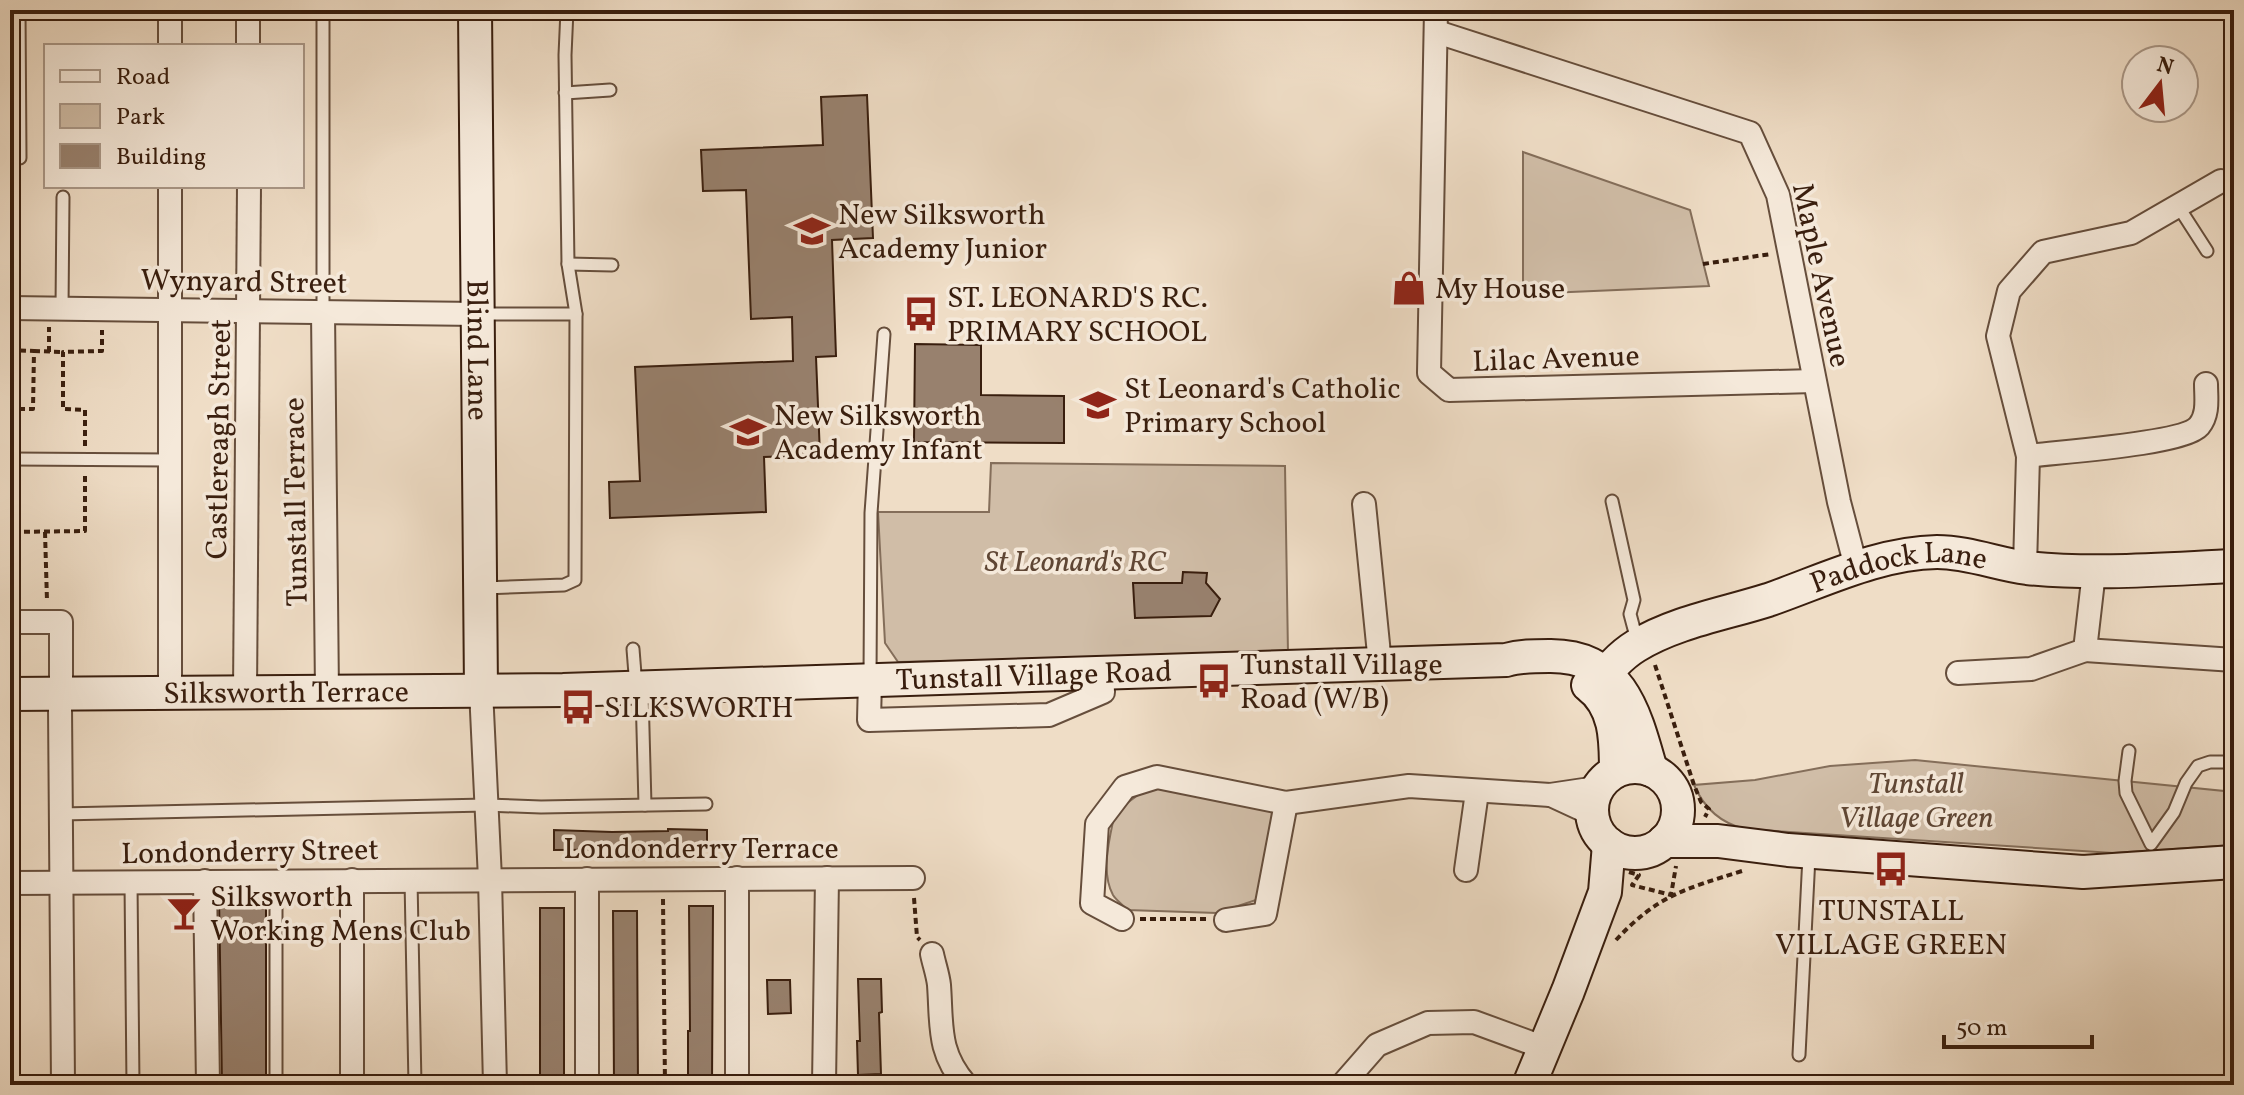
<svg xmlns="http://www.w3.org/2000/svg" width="2244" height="1095" font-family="Vollkorn,serif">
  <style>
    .green { fill: #d0bda7; stroke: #846e5a; stroke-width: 2 }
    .building { fill: #98816e; stroke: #391e0e; stroke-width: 2 }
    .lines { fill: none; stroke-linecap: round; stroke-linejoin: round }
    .lane-casing { stroke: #664e3c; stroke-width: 15 }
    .street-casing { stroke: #664e3c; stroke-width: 26 }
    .secondary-casing { stroke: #391e0e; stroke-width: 36 }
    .path { stroke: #391e0e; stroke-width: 4; stroke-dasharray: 6 4; stroke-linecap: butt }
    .lane { stroke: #f5e9da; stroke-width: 11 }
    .street { stroke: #f5e9da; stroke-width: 22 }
    .secondary { stroke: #f5e9da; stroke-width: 32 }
    .labels { text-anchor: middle; stroke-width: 7; stroke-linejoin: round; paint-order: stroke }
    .poi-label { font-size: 30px; fill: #391e0e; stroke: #f5e9da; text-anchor: start }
    .street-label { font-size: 30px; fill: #391e0e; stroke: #f5e9da }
    .park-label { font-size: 30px; font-style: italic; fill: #5f4634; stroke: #f5e9da }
  </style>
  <rect width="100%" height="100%" fill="#efddc6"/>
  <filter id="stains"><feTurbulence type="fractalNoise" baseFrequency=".0025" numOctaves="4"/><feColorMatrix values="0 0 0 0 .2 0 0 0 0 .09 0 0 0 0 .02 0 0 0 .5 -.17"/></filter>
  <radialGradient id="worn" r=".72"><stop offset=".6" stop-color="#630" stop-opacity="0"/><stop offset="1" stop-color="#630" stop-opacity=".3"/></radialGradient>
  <g class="green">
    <path d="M1523 152 1690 210 1709 286 1523 294Z"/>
    <path d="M991 463 1285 466 1288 654 898 662 885 643 878 512H989Z"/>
    <path d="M1915 760 2234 792V845L2113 853 1745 829C1720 823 1704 808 1694 785L1755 780 1830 766Z"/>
    <path d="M1164 786 1274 805 1276 814 1256 900 1217 913 1127 910C1123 905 1116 900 1113 895 1100 871 1110 837 1115 812L1138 795Z"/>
  </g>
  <g class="building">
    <path d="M867 95 873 238 832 240 836 356 816 357 820 455 764 457 766 512 610 518 609 482 640 481 635 367 793 361 792 317 751 319 746 190 703 191 701 150 823 145 821 97Z"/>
    <path d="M915 344 981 345V395L1064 396V443L914 442Z"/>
    <path d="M1183 572 1207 573 1206 583 1220 599 1211 616 1135 618 1133 583H1182Z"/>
    <path d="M668 829 707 830V849L554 850V830L612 832 668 831Z"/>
    <path d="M219 896H242V901H266V1078H242V1085H222Z"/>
    <path d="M689 906H713L712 1085H688V1031H690Z"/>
    <rect x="540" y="908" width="24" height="177"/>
    <path d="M613 911H637L638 1085H614Z"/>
    <path d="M858 979H881L882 1012 879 1013 881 1074 858 1075 857 1041H860Z"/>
    <path d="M767 980H790L791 1013 768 1014Z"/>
  </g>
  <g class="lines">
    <g class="lane-casing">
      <g id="lane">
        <path d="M19 10 20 158"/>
        <path d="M565 93 610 90"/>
        <path d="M2178 206 2207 251"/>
        <path d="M568 264 612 265"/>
        <path d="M62 309 63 197"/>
        <path d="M323 312V10"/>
        <path d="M482 314H576"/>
        <path d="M10 459 170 460"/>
        <path d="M1612 501 1634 600 1630 614 1638 644"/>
        <path d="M484 588 564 585 575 580 576 314 568 264 565 55 567 10"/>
        <path d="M633 649 636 687"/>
        <path d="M870 677 871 513 884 334"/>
        <path d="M642 692 645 805"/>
        <path d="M2129 751 2125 781 2126 793 2151 844 2174 812 2186 783 2198 766 2210 762H2234"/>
        <path d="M61 814 486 805 541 807 706 804"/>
        <path d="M411 880 415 1085"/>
        <path d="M131 883 133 1085"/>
        <path d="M1799 1055 1809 856"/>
        <path d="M276 1085V881"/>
      </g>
    </g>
    <g class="street-casing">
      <g id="street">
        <path d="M248 10V46"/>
        <path d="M1436 10 1429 373 1449 390 1814 381"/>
        <path d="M1437 32 1750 133 1778 195 1839 502 1856 567"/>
        <path d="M170 46V10"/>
        <path d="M10 308 478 314"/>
        <path d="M323 312 327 692"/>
        <path d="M2028 456C2057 452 2184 444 2199 426 2209 414 2206 398 2206 384"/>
        <path d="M1364 504 1380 664"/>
        <path d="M2025 567 2028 456 1998 336 2009 291 2043 252 2131 233 2221 181"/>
        <path d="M19 622H61V693"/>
        <path d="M2085 650 2234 660"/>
        <path d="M1958 673 2031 669 2085 650 2094 572"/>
        <path d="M870 680 869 720 1049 715 1103 692 1102 671"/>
        <path d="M481 690 490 879 495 1085"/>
        <path d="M245 693 249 186"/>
        <path d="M170 694V186"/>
        <path d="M60 707 63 1085"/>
        <path d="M1551 795 1592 814"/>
        <path d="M1466 870 1477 792"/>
        <path d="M737 878V1085"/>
        <path d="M587 879V1085"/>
        <path d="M352 880V1085"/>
        <path d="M205 881 208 1085"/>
        <path d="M10 883 913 878"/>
        <path d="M1122 919 1092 903 1097 824 1125 787 1157 777 1286 803 1409 786 1550 795 1597 788"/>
        <path d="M1226 920 1265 914 1286 803"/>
        <path d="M932 954C934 964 938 975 939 985 942 1025 937 1052 966 1085"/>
        <path d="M824 1085 827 878"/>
        <path d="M1342 1085 1377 1045 1428 1023 1474 1022 1545 1048"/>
      </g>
    </g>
    <g class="secondary-casing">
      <g id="secondary">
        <path id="s1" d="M475 10 481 690"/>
        <path d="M1588 685C1616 706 1616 739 1616 771"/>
        <path id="s2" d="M1593 689C1606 673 1618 657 1636 646 1675 622 1724 614 1768 600 1823 581 1878 553 1937 552 1968 552 1997 564 2027 568 2096 575 2165 569 2234 566"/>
        <path id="s3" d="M10 694 563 690 1506 660C1520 656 1534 656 1549 656 1621 655 1635 713 1651 770"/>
        <circle cx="1635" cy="810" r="43"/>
        <path d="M1664 841H1718L1788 850 2083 872 2234 862"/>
        <path d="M1529 1085 1568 991 1605 892 1609 844"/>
      </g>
    </g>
    <g class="path">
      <path d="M1703 264 1771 254"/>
      <path d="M10 350 34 351 33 409H12V445"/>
      <path d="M34 351 63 352"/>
      <path d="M49 352V327"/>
      <path d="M85 446V410L63 409V352L102 351V330"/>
      <path d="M12 474V532L85 531V475"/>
      <path d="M45 532 47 601"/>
      <path d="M1655 665 1694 785 1701 802 1709 809 1705 817"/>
      <path d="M1629 872 1639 875 1632 885 1671 895 1676 866"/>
      <path d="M914 898 917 937 920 940"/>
      <path d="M663 899 665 1085"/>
      <path d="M1140 919H1207"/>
      <path d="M1616 940C1658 895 1685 889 1742 871"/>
    </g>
    <use href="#lane" class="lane"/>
    <use href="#street" class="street"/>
    <use href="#secondary" class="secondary"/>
  </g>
  <defs>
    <g id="school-bare" transform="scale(2.76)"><path d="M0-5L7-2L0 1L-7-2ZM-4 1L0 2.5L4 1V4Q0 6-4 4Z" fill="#8f2418" stroke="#f5e9da" stroke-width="2.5" paint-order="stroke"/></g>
    <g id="shop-bare" transform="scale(2.76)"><path d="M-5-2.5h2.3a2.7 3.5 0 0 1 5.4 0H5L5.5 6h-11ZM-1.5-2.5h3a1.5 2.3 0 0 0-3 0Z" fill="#8f2418" stroke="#f5e9da" stroke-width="2.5" paint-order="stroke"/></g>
    <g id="bus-bare" transform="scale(2.76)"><path d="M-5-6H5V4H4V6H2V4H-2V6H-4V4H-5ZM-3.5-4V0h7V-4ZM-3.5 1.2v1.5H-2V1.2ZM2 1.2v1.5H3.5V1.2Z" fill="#8f2418" stroke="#f5e9da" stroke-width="2.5" paint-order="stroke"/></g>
    <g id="bar-bare" transform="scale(2.76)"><path d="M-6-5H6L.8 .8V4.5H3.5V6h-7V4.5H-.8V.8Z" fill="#8f2418" stroke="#f5e9da" stroke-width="2.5" paint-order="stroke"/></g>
  </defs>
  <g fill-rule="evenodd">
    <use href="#school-bare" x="812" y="231"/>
    <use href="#shop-bare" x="1409" y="288"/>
    <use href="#bus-bare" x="921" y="314"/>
    <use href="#school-bare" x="1098" y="405"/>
    <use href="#school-bare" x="748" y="432"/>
    <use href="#bus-bare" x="1214" y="681"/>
    <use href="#bus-bare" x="578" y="707"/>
    <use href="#bus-bare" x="1891" y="869"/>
    <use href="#bar-bare" x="184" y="913"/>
  </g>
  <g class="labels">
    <g class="poi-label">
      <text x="838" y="224">New Silksworth<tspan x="838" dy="34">Academy Junior</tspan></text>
      <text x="1435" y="298">My House</text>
      <text x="947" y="307">ST. LEONARD'S RC.<tspan x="947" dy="34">PRIMARY SCHOOL</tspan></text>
      <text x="1124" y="398">St Leonard's Catholic<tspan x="1124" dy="34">Primary School</tspan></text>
      <text x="774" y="425">New Silksworth<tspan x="774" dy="34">Academy Infant</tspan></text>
      <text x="1240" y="674">Tunstall Village<tspan x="1240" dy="34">Road (W/B)</tspan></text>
      <text x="604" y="717">SILKSWORTH</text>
      <text x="210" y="906">Silksworth<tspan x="210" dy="34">Working Mens Club</tspan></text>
      <text x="1891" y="920" text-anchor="middle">TUNSTALL<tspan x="1891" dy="34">VILLAGE GREEN</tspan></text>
    </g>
    <g class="street-label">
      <text transform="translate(1822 275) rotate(78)" y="10">Maple Avenue</text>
      <text transform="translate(244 281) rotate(1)" y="10">Wynyard Street</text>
      <text dy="10" stroke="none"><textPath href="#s1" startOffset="340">Blind Lane</textPath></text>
      <text transform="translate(1556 358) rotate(-2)" y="10">Lilac Avenue</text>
      <text transform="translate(218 439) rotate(-89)" y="10">Castlereagh Street</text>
      <text transform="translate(295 502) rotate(-91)" y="10">Tunstall Terrace</text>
      <text dy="10" stroke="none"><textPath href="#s2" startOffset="338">Paddock Lane</textPath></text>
      <text dy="10" stroke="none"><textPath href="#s3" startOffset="1024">Tunstall Village Road</textPath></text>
      <text dy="10" stroke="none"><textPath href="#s3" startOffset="276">Silksworth Terrace</textPath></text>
      <text x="701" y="858">Londonderry Terrace</text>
      <text transform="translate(250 851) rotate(-1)" y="10">Londonderry Street</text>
    </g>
    <g class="park-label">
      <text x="1075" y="571">St Leonard's RC</text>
      <text x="1916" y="793">Tunstall<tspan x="1916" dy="34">Village Green</tspan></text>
    </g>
  </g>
  <rect width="2244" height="1095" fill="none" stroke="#efddc6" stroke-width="40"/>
  <rect x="12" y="12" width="2220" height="1071" fill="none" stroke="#391e0e" stroke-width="4"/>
  <rect x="20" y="20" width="2204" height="1055" fill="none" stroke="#391e0e" stroke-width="2"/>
  <rect x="44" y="44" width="260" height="144" fill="#f5e9da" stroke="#aa9888" stroke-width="2"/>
  <rect x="60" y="70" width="40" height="12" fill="#f5e9da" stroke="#aa9888" stroke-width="2"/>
  <text x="116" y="84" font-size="24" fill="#391e0e">Road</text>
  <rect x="60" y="104" width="40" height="24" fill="#d0bda7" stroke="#aa9888" stroke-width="2"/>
  <text x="116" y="124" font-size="24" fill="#391e0e">Park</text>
  <rect x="60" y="144" width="40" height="24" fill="#98816e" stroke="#aa9888" stroke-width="2"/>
  <text x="116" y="164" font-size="24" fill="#391e0e">Building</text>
  <g transform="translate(2160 84) rotate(16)"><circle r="38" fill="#f5e9da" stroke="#aa9888" stroke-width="2"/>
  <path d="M0-6L14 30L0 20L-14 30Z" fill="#8f2418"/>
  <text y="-12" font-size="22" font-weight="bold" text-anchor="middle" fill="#391e0e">N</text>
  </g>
  <path d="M1944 1035v12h148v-12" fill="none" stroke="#391e0e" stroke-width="4"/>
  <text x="1956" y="1035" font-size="24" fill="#391e0e" stroke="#f5e9da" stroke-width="6" paint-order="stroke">50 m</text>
  <rect width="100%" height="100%" filter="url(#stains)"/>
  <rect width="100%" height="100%" fill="url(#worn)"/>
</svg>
